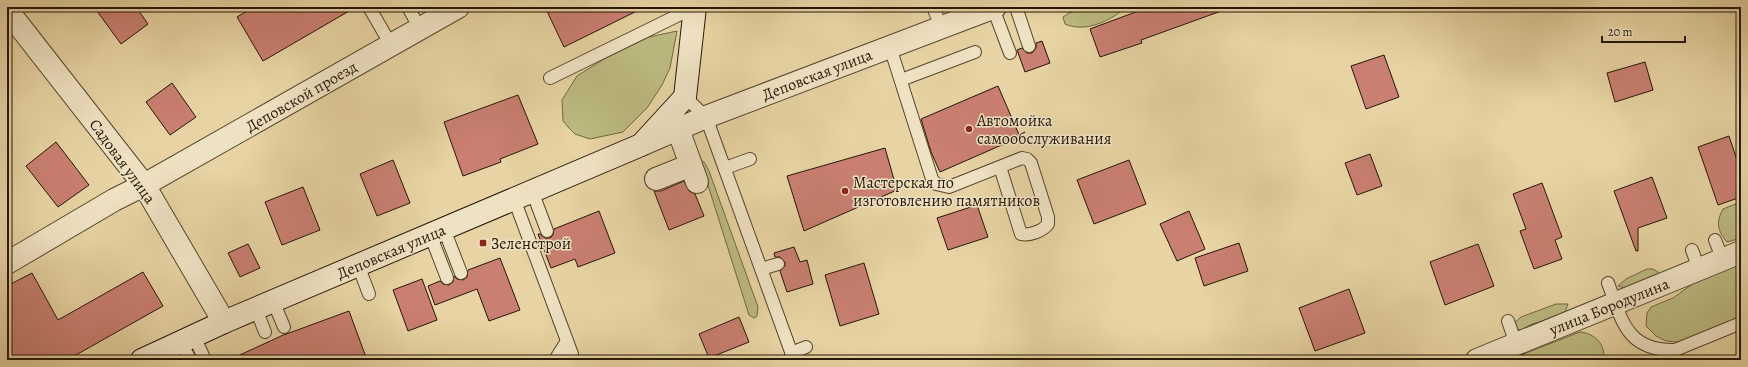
<svg xmlns="http://www.w3.org/2000/svg" width="1748" height="367" font-family="Alegreya,serif">
  <style>
    .green { fill: #bcba81; stroke: #706843 }
    .building { fill: #c97f71; stroke: #241705 }
    .lines { fill: none; stroke-linecap: round; stroke-linejoin: round }
    .lane-casing { stroke: #55462c; stroke-width: 14 }
    .street-casing { stroke: #55462c; stroke-width: 24 }
    .secondary-casing { stroke: #241705; stroke-width: 24 }
    .lane { stroke: #efe2c3; stroke-width: 12 }
    .street { stroke: #efe2c3; stroke-width: 22 }
    .secondary { stroke: #efe2c3; stroke-width: 22 }
    .poi-dot { fill: #8f2418; stroke: #efe2c3; stroke-width: 1.5 }
    .labels { text-anchor: middle; stroke-width: 3; stroke-linejoin: round; paint-order: stroke }
    .street-label { font-size: 16px; fill: #241705; stroke: #efe2c3 }
    .poi-label { font-size: 16px; fill: #241705; stroke: #efe2c3; text-anchor: start }
  </style>
  <rect width="100%" height="100%" fill="#e7d3a3"/>
  <filter id="stains"><feTurbulence type="fractalNoise" baseFrequency=".005" numOctaves="4"/><feColorMatrix values="0 0 0 0 .2 0 0 0 0 .09 0 0 0 0 .02 0 0 0 .5 -.17"/></filter>
  <radialGradient id="worn" r=".72"><stop offset=".6" stop-color="#630" stop-opacity="0"/><stop offset="1" stop-color="#630" stop-opacity=".3"/></radialGradient>
  <g class="green">
    <path d="M1084 7H1126C1111 21 1085 33 1065 24L1063 17 1069 13Z"/>
    <path d="M677 31 670 68 662 85 647 108 623 132 590 139 575 134 569 128 563 121 562 100 577 76 604 59 649 37Z"/>
    <path d="M700 160 704 162 709 171 758 307 757 316 754 318 749 315Z"/>
    <path d="M1741 202V238L1727 242C1717 230 1716 222 1723 209Z"/>
    <path d="M1741 257V318L1678 342 1666 341 1656 336 1646 326 1647 313 1651 307 1673 298 1705 275Z"/>
    <path d="M1647 269H1653L1658 272V276L1629 289 1618 286 1626 279Z"/>
    <path d="M1556 304H1568L1564 315 1532 324 1521 330 1515 329 1513 324 1521 317Z"/>
    <path d="M1580 332C1594 333 1607 345 1603 360H1508Z"/>
  </g>
  <g class="building">
    <path d="M94 7H136L148 24 121 44Z"/>
    <path d="M254 7H356L263 61 237 17Z"/>
    <path d="M545 7H645L564 47Z"/>
    <path d="M1149 7H1224V10L1141 40 1142 43 1100 57 1090 29Z"/>
    <path d="M1042 41 1050 63 1025 72 1017 50 1022 48 1027 53H1032L1036 48V43Z"/>
    <path d="M1384 55 1399 97 1366 109 1351 66Z"/>
    <path d="M1645 62 1653 90 1615 102 1607 73Z"/>
    <path d="M172 83 196 117 170 135 146 102Z"/>
    <path d="M998 86 1020 137 940 172 931 152 921 119Z"/>
    <path d="M518 95 538 144 500 159 501 162 463 176 444 122Z"/>
    <path d="M1729 136 1741 172V197L1718 205 1698 147Z"/>
    <path d="M56 142 89 185 58 207 26 166Z"/>
    <path d="M885 148 897 190 804 231 787 176Z"/>
    <path d="M1370 154 1382 186 1357 195 1345 163Z"/>
    <path d="M393 160 410 203 377 216 360 174Z"/>
    <path d="M1129 160 1146 204 1094 224 1077 180Z"/>
    <path d="M1652 177 1667 218 1638 228V251H1636L1614 191Z"/>
    <path d="M684 181 689 191 695 194 704 216 669 230 654 191H661Z"/>
    <path d="M1542 183 1562 237 1555 240 1562 259 1534 269 1520 231 1526 229 1513 194Z"/>
    <path d="M303 187 320 230 282 245 265 202Z"/>
    <path d="M977 205 988 237 948 250 937 218Z"/>
    <path d="M599 211 615 253 578 267 575 259 551 268 538 234H540L545 238H550L553 235 554 229Z"/>
    <path d="M1189 211 1205 249 1177 261 1160 224Z"/>
    <path d="M1239 243 1248 271 1204 286 1195 258Z"/>
    <path d="M248 244 260 268 240 277 228 253Z"/>
    <path d="M1478 244 1494 286 1445 305 1430 262Z"/>
    <path d="M794 247 800 262 807 260 813 284 787 292 780 271 785 266V262L780 257H775L774 253Z"/>
    <path d="M500 258 520 310 489 321 477 289 435 305 428 286 440 281 443 284 449 285 453 282 454 276 457 279 463 280 467 277 468 270Z"/>
    <path d="M864 263 879 314 840 326 825 275Z"/>
    <path d="M143 272 163 306 67 360H15L7 346V286L32 273 58 320Z"/>
    <path d="M422 279 437 320 408 331 393 290Z"/>
    <path d="M1349 289 1365 333 1315 351 1299 308Z"/>
    <path d="M349 311 367 360H229L281 336Z"/>
    <path d="M739 317 749 342 709 358 699 334Z"/>
  </g>
  <g class="lines">
    <g class="lane-casing">
      <g id="lane">
        <path d="M369 7 391 45"/>
        <path d="M408 7 420 29"/>
        <path d="M933 7 941 27"/>
        <path d="M1016 7 1029 46"/>
        <path d="M993 8 1010 53"/>
        <path d="M890 47 932 179 936 184 949 187 1022 158 1027 159 1031 163 1048 217V224C1043 231 1029 236 1021 234L1000 167"/>
        <path d="M550 78 695 7"/>
        <path d="M901 80 975 52"/>
        <path d="M685 97 706 117 794 360"/>
        <path d="M725 168 750 159"/>
        <path d="M532 191 547 231"/>
        <path d="M514 199 572 354"/>
        <path d="M444 229 461 273"/>
        <path d="M430 234 447 278"/>
        <path d="M1715 240 1723 260"/>
        <path d="M1692 250 1699 269"/>
        <path d="M358 265 369 294"/>
        <path d="M761 269 778 264"/>
        <path d="M1608 283C1622 320 1626 351 1675 350L1741 323"/>
        <path d="M273 301 284 327"/>
        <path d="M256 309 265 332"/>
        <path d="M1508 321 1516 344"/>
        <path d="M194 336 205 360"/>
        <path d="M181 342 190 360"/>
        <path d="M791 353 806 347"/>
        <path d="M555 360 567 341"/>
      </g>
    </g>
    <g class="street-casing">
      <g id="street">
        <path d="M7 10 144 185 224 322"/>
        <path d="M678 129 697 182"/>
        <path d="M641 145 706 117 995 7"/>
        <path d="M656 179 691 165"/>
        <path d="M7 263 114 200 144 185 458 7"/>
        <path d="M1477 360 1741 252"/>
      </g>
    </g>
    <g class="secondary-casing">
      <path id="secondary" d="M142 360 224 322 641 145 685 97 695 7"/>
    </g>
    <use href="#lane" class="lane"/>
    <use href="#street" class="street"/>
    <use href="#secondary" class="secondary"/>
  </g>
  <g class="poi-dot">
    <circle cx="969" cy="129" r="4"/>
    <circle cx="845" cy="191" r="4"/>
    <rect x="479" y="239" width="8" height="8" rx="2"/>
  </g>
  <g class="labels">
    <g class="street-label">
      <text transform="translate(817 74) rotate(-21)" y="6">Деповская улица</text>
      <text transform="translate(301 96) rotate(-30)" y="6">Деповской проезд</text>
      <text transform="translate(123 161) rotate(54)" y="6">Садовая улица</text>
      <text transform="translate(391 251) rotate(-23)" y="6">Деповская улица</text>
      <text transform="translate(1609 306) rotate(-22)" y="6">улица Бородулина</text>
    </g>
    <g class="poi-label">
      <text x="977" y="126">Автомойка<tspan x="977" dy="18">самообслуживания</tspan></text>
      <text x="853" y="188">Мастерская по<tspan x="853" dy="18">изготовлению памятников</tspan></text>
      <text x="491" y="249">Зеленстрой</text>
    </g>
  </g>
  <rect width="1748" height="367" fill="none" stroke="#e7d3a3" stroke-width="24"/>
  <rect x="8" y="8" width="1732" height="351" fill="none" stroke="#241705" stroke-width="2"/>
  <rect x="12" y="12" width="1724" height="343" fill="none" stroke="#241705"/>
  <path d="M1602 36v6h83v-6" fill="none" stroke="#241705" stroke-width="2"/>
  <text x="1608" y="36" font-size="12" fill="#241705" stroke="#efe2c3" stroke-width="3" paint-order="stroke">20 m</text>
  <rect width="100%" height="100%" filter="url(#stains)"/>
  <rect width="100%" height="100%" fill="url(#worn)"/>
</svg>
